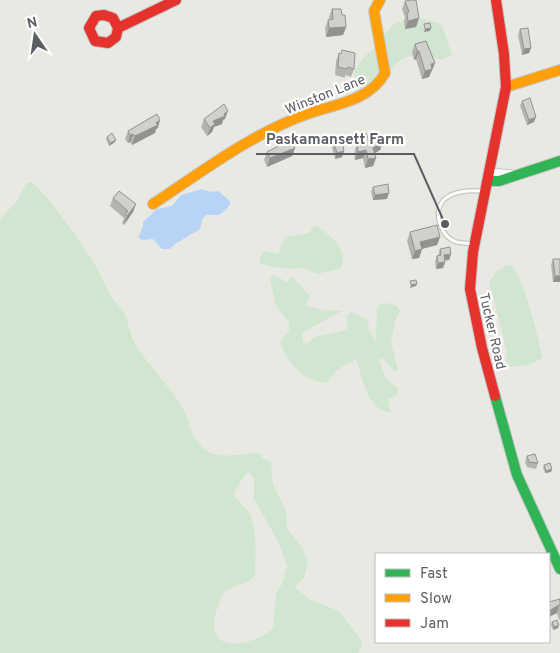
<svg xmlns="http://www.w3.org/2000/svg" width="560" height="653" font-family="Overpass,sans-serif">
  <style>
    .green { fill: #d1e6d1; fill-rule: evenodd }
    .water { fill: #b7d4f6 }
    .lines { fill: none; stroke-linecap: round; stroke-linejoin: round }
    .lane-casing { stroke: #c6c6c5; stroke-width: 5.5 }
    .street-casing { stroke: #c6c6c5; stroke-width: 9 }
    .fast-casing { stroke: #c6c7c6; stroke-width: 12 }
    .slow-casing { stroke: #c6c7c6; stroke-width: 12 }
    .jam-casing { stroke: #c6c7c6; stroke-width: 12 }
    .lane { stroke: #fcfcfb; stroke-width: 3 }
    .street { stroke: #fcfcfb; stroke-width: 7 }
    .fast { stroke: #30b455; stroke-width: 10 }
    .slow { stroke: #ff9f0a; stroke-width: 10 }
    .jam { stroke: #e5322d; stroke-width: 10 }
    .wall { fill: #b3b3b0 }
    .shaded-wall { fill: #929290 }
    .building { fill: #d0d0cd; stroke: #929290 }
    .labels { text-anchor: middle; stroke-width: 4.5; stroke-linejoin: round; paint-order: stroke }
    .street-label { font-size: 14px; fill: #5a5d62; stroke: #fff }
    .leader { fill: none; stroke: #5a5d62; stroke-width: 2 }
    .callout-dot { fill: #5a5d62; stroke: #fff; stroke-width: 2 }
    .callout-label { font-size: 15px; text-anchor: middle; font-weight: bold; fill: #5a5d62; stroke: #fff; stroke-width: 4.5; stroke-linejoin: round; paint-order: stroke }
  </style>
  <rect width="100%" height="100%" fill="#e9e9e4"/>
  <g class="green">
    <path d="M422 19 439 23 443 28 452 55 442 60C423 54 403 51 391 70 388 75 388 81 384 85L353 96 355 70 366 55 379 45 386 33 394 24 404 20Z"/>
    <path d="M30 182C44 188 91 256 99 272 104 281 107 290 113 299 116 303 120 306 123 311 128 319 129 332 134 342 147 365 167 382 181 405 191 421 189 438 207 451 221 460 244 453 259 453L262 458 271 462 273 484 286 511 287 528 301 546 308 562 304 578 296 585V588L309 599 339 611 361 640 362 645 358 653H0V219L16 202 26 184ZM250 473 254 479V499L279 543 287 566 282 584 276 593 273 628C264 639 227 652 217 636 210 625 217 609 221 598 226 583 248 588 255 575 255 557 258 532 250 515 246 506 237 502 233 493L246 474Z"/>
    <path d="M314 226H317C330 235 351 251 340 269L317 274 304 268C295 270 267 268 260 263V257L264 251 278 254 285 237 309 233Z"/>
    <path d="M507 265H512C527 286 536 332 543 358L528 365 510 367 506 363 507 352 489 282 497 271Z"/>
    <path d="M274 275 287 282 291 276 294 278 310 296 306 303 307 306 324 310 342 311 303 332 302 341 306 344 314 337 347 330V316L352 312 368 320 369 330 376 342 377 307 382 303C389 304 397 303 400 311L395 321 391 341 398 370 394 371 382 358 379 360 386 379 399 389 396 396 388 399 391 413C366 410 363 377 356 359L337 370 327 382C309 386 280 358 281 339L289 332V323L276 306 270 279Z"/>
  </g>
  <path class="water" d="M202 189 210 192 218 191 230 201V205C217 219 221 214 206 215L202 220 200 229 175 244 170 249H162L153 239 142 240 138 237 143 227V222L157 209 172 206 181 195Z"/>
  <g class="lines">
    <g class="lane-casing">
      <path id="lane" d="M472 244C467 243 461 243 456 242 442 237 433 215 442 202 450 191 470 190 482 191"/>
    </g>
    <g class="street-casing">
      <path id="street" d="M490 172 512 174"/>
    </g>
    <g class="fast-casing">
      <g id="fast">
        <path d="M488 181H499L560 161"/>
        <path d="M495 396 517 475 560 569"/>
      </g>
    </g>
    <g class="slow-casing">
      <g id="slow">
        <path d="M506 87 560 70"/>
        <path d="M153 204C203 171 255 131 313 112 339 104 371 99 385 73L374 11 380 0"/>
      </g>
    </g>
    <g class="jam-casing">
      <g id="jam">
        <path d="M118 28 113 18 104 15 96 16 89 28 95 41 108 43 116 37 118 28 176 0"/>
        <path d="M495 396 482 348 470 289 473 252 506 87 504 54 496 0"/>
      </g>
    </g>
    <use href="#lane" class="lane"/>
    <use href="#street" class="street"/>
    <use href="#fast" class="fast"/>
    <use href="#slow" class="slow"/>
    <use href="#jam" class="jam"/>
  </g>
  <g class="wall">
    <path d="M405 1 419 18 416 27 405 29 404 21 405 17 402 9Z"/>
    <path d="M332 9 342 15 346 27 343 35 326 37 325 28 328 20H329V17Z"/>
    <path d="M520 29 531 48 529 53 522 55 518 35Z"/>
    <path d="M415 44 435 63 429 77 422 79 416 59 414 60 412 52Z"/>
    <path d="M342 50 354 69 351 77 345 75V78L335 75 336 61 339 53 341 54Z"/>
    <path d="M522 101 534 122 527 125 520 106Z"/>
    <path d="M204 119H225L223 120 222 124 214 127 212 132 207 136 201 127Z"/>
    <path d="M158 128 156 129 155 133 132 145 130 142 128 143 125 139 128 131Z"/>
    <path d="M359 135 371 146 383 142 380 150 375 153 376 158 373 166 365 168 363 158 355 160 354 154 356 146V143Z"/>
    <path d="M107 137 115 142 109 146 106 139Z"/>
    <path d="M335 139 339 141 344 151 342 157 335 159 332 148Z"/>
    <path d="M283 146 295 148 292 156 267 167 264 160 267 152Z"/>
    <path d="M373 187 387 199 373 200 371 192Z"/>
    <path d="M113 198 136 204 133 212 124 225 122 223 124 218 110 206Z"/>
    <path d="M410 232 440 237 437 245 422 249 419 258 412 259 407 241Z"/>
    <path d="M440 249 451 254 449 260H445V262L443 268 436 269 435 261 437 256H438Z"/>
    <path d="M553 259 560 282H553L551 265Z"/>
    <path d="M527 456 538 463 536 469 527 467 525 462Z"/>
    <path d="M544 465 552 469 551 472 545 473 543 468Z"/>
    <path d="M560 599V619L559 620 557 613Z"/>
    <path d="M552 622 558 628 553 630 551 625Z"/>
  </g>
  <g class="shaded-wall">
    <path d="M419 18 416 27 405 29 408 21Z"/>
    <path d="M346 27 343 35 326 37 329 28Z"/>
    <path d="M431 28 430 31 424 32 425 29Z"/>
    <path d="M531 48 529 53 522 55 524 49Z"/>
    <path d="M417 51H419L416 59 414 60Z"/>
    <path d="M435 63 429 77 422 79 425 71 431 64Z"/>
    <path d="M228 111 225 119 223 120 222 124 214 127 212 132 207 136 213 121Z"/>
    <path d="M536 117 534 122 527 125 529 120Z"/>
    <path d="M160 120 158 128 156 129 155 133 132 145 135 136Z"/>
    <path d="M133 134 130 142 128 143 130 135Z"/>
    <path d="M116 140 115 142 109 146 110 143Z"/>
    <path d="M383 142 380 150 370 156 373 148Z"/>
    <path d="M295 148 292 156 267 167 270 158Z"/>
    <path d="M366 150 363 158 355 160 358 152Z"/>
    <path d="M344 151 342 157 335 159 337 153Z"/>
    <path d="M376 158 373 166 365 168 368 159Z"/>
    <path d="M389 193 387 199 373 200 375 195Z"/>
    <path d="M136 204 133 212 124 225 127 216Z"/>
    <path d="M440 237 437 245 417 250 420 242Z"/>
    <path d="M422 249 419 258 412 259 415 251Z"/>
    <path d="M451 254 449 260 442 261 444 255Z"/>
    <path d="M445 262 443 268 436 269 438 263Z"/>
    <path d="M555 276H560V282H553Z"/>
    <path d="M417 284 416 286 410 288 411 285Z"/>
    <path d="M552 469 551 472 545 473 546 471Z"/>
    <path d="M559 605 557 613 549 617V611Z"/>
    <path d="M559 625 558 628 553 630 554 627Z"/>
  </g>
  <g class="building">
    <path d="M411 0H416L419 18 408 21 407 13 409 12 405 1Z"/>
    <path d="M332 9H341L342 15H345L346 27 329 28 328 20 333 19Z"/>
    <path d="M430 23 431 28 425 29 424 24Z"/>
    <path d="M528 28 531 48 524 49 520 29Z"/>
    <path d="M426 41 435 63 431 64 432 69 425 71 419 51H417L415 44Z"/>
    <path d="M342 50 355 53 354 69 348 67 347 69 338 67 339 53 341 54Z"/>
    <path d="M530 98 536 117 529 120 522 101Z"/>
    <path d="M224 104 228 111 224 114 225 116 213 121 215 124 210 128 204 119Z"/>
    <path d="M157 114 160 120 156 123 158 125 135 136 133 134 130 135 128 131Z"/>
    <path d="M112 133 116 140 110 143 107 137Z"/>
    <path d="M366 133 371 146 378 138 383 142 373 148 376 158 368 159 366 150 358 152 357 145H361L359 135Z"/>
    <path d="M338 138 339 141H342L344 151 337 153 334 143 335 139Z"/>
    <path d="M291 141 295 148 270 158 267 152 282 144 283 146Z"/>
    <path d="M388 184 389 193 375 195 373 187Z"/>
    <path d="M119 191 136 204 127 216 125 215 128 211 113 198Z"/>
    <path d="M437 225 440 237 420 242 422 249 415 251 410 232Z"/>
    <path d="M450 247 451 254 444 255 445 262 438 263 437 256 441 255 440 249Z"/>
    <path d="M553 259H560V276H555Z"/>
    <path d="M416 280 417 284 411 285 410 281Z"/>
    <path d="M535 454 538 463 529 462 527 456Z"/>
    <path d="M550 463 552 469 546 471 544 465Z"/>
    <path d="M560 599V606L559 605 549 611V602Z"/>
    <path d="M557 620 559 625 554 627 552 622Z"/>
  </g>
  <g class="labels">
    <g class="street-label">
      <text transform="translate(325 94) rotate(-22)" y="5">Winston Lane</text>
      <text transform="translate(493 331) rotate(77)" y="5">Tucker Road</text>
    </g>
  </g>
  <path class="leader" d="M445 224L414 154H256"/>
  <circle class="callout-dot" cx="445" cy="224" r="5"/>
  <g class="callout-label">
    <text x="335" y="144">Paskamansett Farm</text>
  </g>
  <rect x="375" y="553" width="175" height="90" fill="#ffffff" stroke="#bdbec0"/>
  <rect x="385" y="569" width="25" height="8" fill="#30b455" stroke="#bdbec0"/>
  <text x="420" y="578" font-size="15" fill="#5a5d62">Fast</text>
  <rect x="385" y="594" width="25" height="8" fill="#ff9f0a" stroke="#bdbec0"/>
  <text x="420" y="603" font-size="15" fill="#5a5d62">Slow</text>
  <rect x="385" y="619" width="25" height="8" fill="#e5322d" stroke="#bdbec0"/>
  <text x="420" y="628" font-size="15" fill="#5a5d62">Jam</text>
  <g transform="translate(35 35) rotate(347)" stroke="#ffffff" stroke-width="4" paint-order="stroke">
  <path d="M0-4L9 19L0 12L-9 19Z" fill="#5a5d62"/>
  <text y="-8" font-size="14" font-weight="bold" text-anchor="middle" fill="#5a5d62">N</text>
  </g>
</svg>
